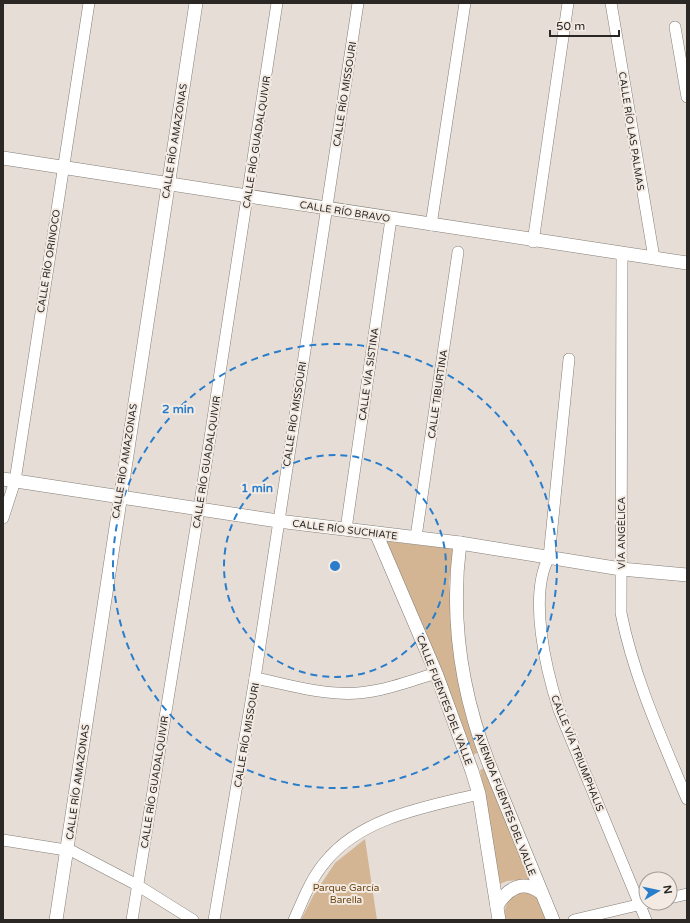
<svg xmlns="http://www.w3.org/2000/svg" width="690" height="923" font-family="'Varela Round',sans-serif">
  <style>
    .green { fill: #d3b593 }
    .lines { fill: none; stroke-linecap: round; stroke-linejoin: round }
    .minor-casing { stroke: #847d76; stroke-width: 12 }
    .tertiary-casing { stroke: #847d76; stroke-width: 14 }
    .minor { stroke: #fff; stroke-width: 11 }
    .tertiary { stroke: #fff; stroke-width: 13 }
    .ring { fill: none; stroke: #297dcb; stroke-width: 2; stroke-dasharray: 7 5 }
    .labels { text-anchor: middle; stroke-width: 4; stroke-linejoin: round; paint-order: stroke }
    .street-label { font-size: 10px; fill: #2a2724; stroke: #f3ebe3 }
    .park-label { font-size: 10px; fill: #6d4815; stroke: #f3ebe3 }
    .centre { fill: #297dcb; stroke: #f3ebe3; stroke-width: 2 }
    .ring-label { font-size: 12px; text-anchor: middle; font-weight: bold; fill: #297dcb; stroke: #f3ebe3; stroke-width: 4; stroke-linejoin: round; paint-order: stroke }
  </style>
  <rect width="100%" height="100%" fill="#e6ded6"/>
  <g class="green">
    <path d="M385 541 453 549 449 584 457 662 479 752 473 755Z"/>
    <path d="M485 768 530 879 507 881 500 884 480 770Z"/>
    <path d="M365 839 377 920H301L313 896 335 863Z"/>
    <path d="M529 889 539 897 549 920H505V909L511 894Z"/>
  </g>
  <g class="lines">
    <g class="minor-casing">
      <g id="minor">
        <path d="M611 3 654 258"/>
        <path d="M675 27 687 97"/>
        <path d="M431 225 465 3"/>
        <path d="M533 242 568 3"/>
        <path d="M622 255 621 613C634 678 662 739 687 799"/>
        <path d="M569 359 549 557C528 596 546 670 559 710L646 920"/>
        <path d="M3 518 15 481 89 3"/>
        <path d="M346 529 391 219"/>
        <path d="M416 537 458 252"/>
        <path d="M255 678C282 683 310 692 337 693 372 696 404 683 436 673"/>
        <path d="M3 840 72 851 137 885 193 920"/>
        <path d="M670 898 687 894"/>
        <path d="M132 920 199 509 277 3"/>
        <path d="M214 920 255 678 358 3"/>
        <path d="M294 920C303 900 311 878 326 861 362 817 426 807 479 794"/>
        <path d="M574 920 646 903"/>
      </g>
    </g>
    <g class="tertiary-casing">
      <g id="tertiary">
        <path d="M3 158C231 193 459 230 687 263"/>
        <path d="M3 479 278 521 460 543 621 569 687 575"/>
        <path d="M376 533 436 673 472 771 479 794 499 920"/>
        <path d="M460 543C450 619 461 692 489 764L553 920"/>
        <path d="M497 906C507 889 522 879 540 892"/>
        <path d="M56 920 196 3"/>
      </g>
    </g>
    <use href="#minor" class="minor"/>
    <use href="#tertiary" class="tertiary"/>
  </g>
  <g class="ring">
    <circle cx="335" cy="566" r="111"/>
    <circle cx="335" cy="566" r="222"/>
  </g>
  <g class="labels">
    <g class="street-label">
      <text transform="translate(344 94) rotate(-81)" y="4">CALLE RÍO MISSOURI</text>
      <text transform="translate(632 131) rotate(81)" y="4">CALLE RÍO LAS PALMAS</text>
      <text transform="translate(174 141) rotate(-81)" y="4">CALLE RÍO AMAZONAS</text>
      <text transform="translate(256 142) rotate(-81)" y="4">CALLE RÍO GUADALQUIVIR</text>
      <text transform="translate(345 211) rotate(9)" y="4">CALLE RÍO BRAVO</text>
      <text transform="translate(48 261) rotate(-81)" y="4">CALLE RÍO ORINOCO</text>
      <text transform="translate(368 374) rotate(-82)" y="4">CALLE VÍA SISTINA</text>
      <text transform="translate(437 394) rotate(-82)" y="4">CALLE TIBURTINA</text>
      <text transform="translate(294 414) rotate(-81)" y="4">CALLE RÍO MISSOURI</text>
      <text transform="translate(124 461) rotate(-81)" y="4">CALLE RÍO AMAZONAS</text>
      <text transform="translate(206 462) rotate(-81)" y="4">CALLE RÍO GUADALQUIVIR</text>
      <text transform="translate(345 529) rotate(7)" y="4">CALLE RÍO SUCHIATE</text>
      <text transform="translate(621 533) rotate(-90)" y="4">VÍA ANGÉLICA</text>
      <text transform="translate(445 700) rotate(69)" y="4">CALLE FUENTES DEL VALLE</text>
      <text transform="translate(246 735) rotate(-80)" y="4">CALLE RÍO MISSOURI</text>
      <text transform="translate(578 753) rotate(68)" y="4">CALLE VÍA TRIUMPHALIS</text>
      <text transform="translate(77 782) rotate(-82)" y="4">CALLE RÍO AMAZONAS</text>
      <text transform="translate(154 782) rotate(-81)" y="4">CALLE RÍO GUADALQUIVIR</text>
      <text transform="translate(506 804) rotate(69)" y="4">AVENIDA FUENTES DEL VALLE</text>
    </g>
    <g class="park-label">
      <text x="346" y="891">Parque García<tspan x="346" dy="12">Barella</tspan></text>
    </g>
  </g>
  <circle cx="335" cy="566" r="6" class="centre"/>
  <g class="ring-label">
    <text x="178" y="413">2 min</text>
    <text x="257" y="492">1 min</text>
  </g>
  <rect width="690" height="923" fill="none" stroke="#2a2724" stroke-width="8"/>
  <g transform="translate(658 891) rotate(81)"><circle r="19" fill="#f3ebe3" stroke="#a39d97"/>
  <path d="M0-3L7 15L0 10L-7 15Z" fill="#297dcb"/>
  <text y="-6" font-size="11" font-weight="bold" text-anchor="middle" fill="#2a2724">N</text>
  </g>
  <path d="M550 30v6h69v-6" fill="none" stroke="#2a2724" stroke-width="2"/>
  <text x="556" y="30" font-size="12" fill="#2a2724" stroke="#f3ebe3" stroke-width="3" paint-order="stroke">50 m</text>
</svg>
